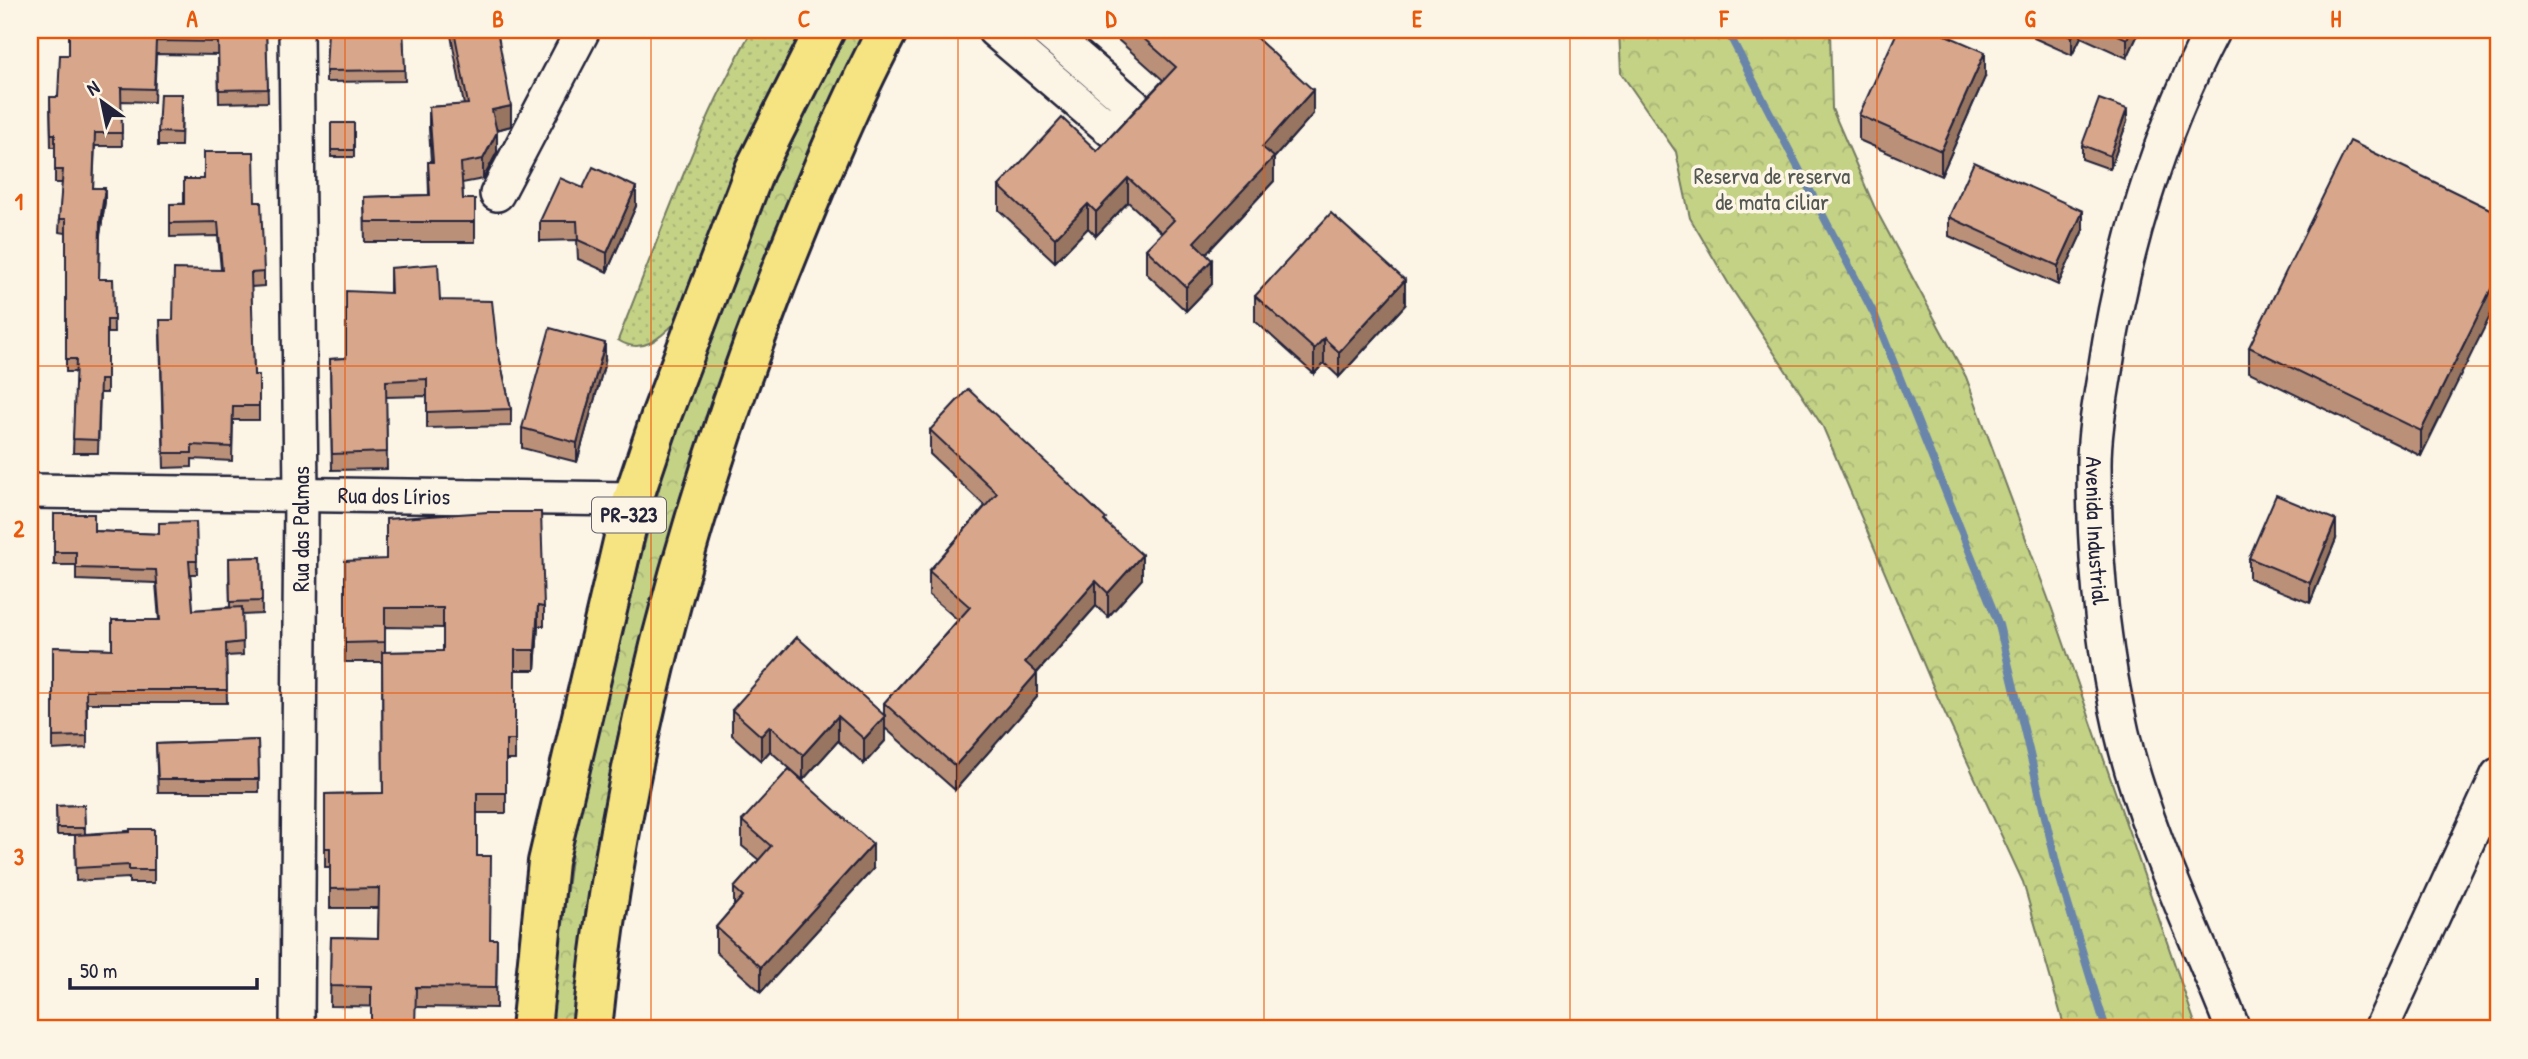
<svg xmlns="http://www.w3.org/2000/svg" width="2528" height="1059" font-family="'Patrick Hand',sans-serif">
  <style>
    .grass { fill: url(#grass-dots); stroke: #737a60; stroke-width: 2 }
    .forest { fill: url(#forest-crowns); stroke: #737a60; stroke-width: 2 }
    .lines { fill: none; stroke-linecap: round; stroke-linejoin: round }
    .stream { stroke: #6a85aa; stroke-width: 8 }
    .minor-casing { stroke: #22223b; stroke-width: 38 }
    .highway-casing { stroke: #22223b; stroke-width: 44 }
    .minor { stroke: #fcf5e5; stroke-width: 33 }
    .highway { stroke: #f6e381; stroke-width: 38 }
    .wall { fill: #ba9078; stroke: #22223b; stroke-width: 2; fill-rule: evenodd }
    .shaded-wall { fill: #977561; stroke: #22223b; stroke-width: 2 }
    .building { fill: #d8a78b; stroke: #22223b; stroke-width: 2 }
    .grid { fill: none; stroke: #e8590c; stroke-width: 2; stroke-opacity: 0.55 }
    .labels { text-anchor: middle; stroke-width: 7; stroke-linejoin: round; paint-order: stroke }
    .shield { fill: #fcf5e5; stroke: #63616e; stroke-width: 2 }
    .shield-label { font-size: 21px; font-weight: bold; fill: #22223b }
    .park-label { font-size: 23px; fill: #535752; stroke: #fcf5e5 }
    .street-label { font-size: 23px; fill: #22223b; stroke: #fcf5e5 }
    .neatline { fill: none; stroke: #e8590c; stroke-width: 2.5 }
    .grid-label { font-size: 23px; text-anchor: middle; font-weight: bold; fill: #e8590c }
  </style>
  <defs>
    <pattern id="grass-dots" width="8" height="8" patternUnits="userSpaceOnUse" patternTransform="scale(1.75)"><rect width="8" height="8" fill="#c4d286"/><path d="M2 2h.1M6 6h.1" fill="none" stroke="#a8b475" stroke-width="1.8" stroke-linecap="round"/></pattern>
    <pattern id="forest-crowns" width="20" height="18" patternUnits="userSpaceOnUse" patternTransform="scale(1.75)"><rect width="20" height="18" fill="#c4d286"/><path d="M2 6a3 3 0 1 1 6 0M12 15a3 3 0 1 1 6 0" fill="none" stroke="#a8b475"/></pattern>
  </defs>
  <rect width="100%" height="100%" fill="#fcf5e5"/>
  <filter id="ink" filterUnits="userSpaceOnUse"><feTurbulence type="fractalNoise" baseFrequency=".0143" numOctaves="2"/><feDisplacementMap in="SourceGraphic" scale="14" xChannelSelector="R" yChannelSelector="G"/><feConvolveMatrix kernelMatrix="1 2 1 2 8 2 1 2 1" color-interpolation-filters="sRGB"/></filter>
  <g filter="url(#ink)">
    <path class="grass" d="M752 30H802L754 130 677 321C661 337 642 356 618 340 660 236 697 127 752 30Z"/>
    <g class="forest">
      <path d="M839 30H865C766 253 676 482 621 721 598 822 586 926 575 1029H549L575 827 601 710 671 443 767 184Z"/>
      <path d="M1619 30H1830L1832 109 1874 206 1966 377 2052 609 2197 1029H2065L2023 882 1938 698 1823 427 1730 286 1690 218 1676 152 1621 73Z"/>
    </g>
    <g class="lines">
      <path class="stream" d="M1727 30 1875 316 1999 625 2059 875 2106 1029"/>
      <g class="minor-casing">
        <g id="minor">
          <path d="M296 30 301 494 297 1029"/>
          <path d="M994 30 1111 130 1133 105 1046 30"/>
          <path id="s1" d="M2213 30C2158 135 2122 254 2105 371 2100 402 2094 433 2094 465 2094 554 2102 646 2122 733 2146 835 2195 931 2233 1029"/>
          <path d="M497 194 583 30"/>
          <path id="s2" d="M30 491 633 499"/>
          <path d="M2381 1029 2498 775"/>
        </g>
      </g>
      <g class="highway-casing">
        <g id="highway">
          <path d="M531 1029 548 862 633 499 661 416 755 169 825 30"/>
          <path d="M592 1029C618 772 684 521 777 281 811 196 845 111 888 30"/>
        </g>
      </g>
      <use href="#minor" class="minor"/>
      <use href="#highway" class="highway"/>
    </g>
    <g class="wall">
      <path d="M69 30H266L268 102 219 103 218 55 156 54 154 102 121 101 122 146H95L93 188 105 201 100 235 99 279H113L114 333H107V393H100L98 453H73L76 372H66V233L59 232 62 183H55V147H51L50 97H58L69 55Z"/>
      <path d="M403 30 405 81 326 82V71Z"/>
      <path d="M450 30H497L511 126 497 130V152L483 179 462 183 463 199H475V242H365L364 197 429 195 428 162H431L429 128V107L464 105Z"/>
      <path d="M1107 30H1248L1313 114 1274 158V181L1206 254 1212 284 1186 311 1146 273V249L1162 233 1128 202 1096 236 1088 228 1055 262 999 210V186L1097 151 1163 80Z"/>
      <path d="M2034 30H2140L2127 58 2081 37 2072 55 2034 38Z"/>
      <path d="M1985 77 1941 176 1859 140V115Z"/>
      <path d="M182 108 181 146H158V132Z"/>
      <path d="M2127 122 2110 169 2082 159V145Z"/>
      <rect x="331" y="123" width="23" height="34"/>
      <path d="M583 188 636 206 607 272 578 259 577 240 540 241V221Z"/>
      <path d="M255 202 264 272V286L251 287 254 375H259V420H233L232 461 192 459V467L164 468 160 335 221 270 218 236 170 237V204Z"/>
      <path d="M2498 213 2421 456 2249 372V347Z"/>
      <path d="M1949 217 2083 230 2058 285 1949 236Z"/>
      <path d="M390 268 440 300 497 347 511 409V426L427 428V396L386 397 387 469 332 470 330 359 346 358 390 293Z"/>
      <path d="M1255 296 1405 305 1339 377 1324 363 1314 374 1255 321Z"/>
      <path d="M605 362 577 462 522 448V428Z"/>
      <path d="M930 430 1106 522 1142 579 1108 617 1096 606 1037 673V697L955 790 885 728V741L864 764 838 741 803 780 770 751 761 761 732 735V710L884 716V703L958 620 929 595V571L985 506 930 454Z"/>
      <path d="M54 514 94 531 159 534 196 522 197 574H190L193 610 230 607 229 558 261 557 262 614 242 615 243 655 226 656 227 703H87V748L53 750V647L112 649 159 620 156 583 76 580V565H54Z"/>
      <path d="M2336 539 2310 603 2249 578V558Z"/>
      <path d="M345 561 544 607V626H538L535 670H515V760H506V813H477V856L490 939H497L496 1008 330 1006 331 937 378 938 379 908H330V867H325V794L383 793 382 662H345ZM385 627 443 628V651L385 652Z"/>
      <path d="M258 740 259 792H158L156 744Z"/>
      <path d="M84 805 85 834 154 829V883H129V878L76 881 75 835H57L56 806Z"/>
      <path d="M742 821 873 869 761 992 716 952V927L734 906V888L759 860 742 846Z"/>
    </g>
    <g class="shaded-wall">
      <path d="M2075 30H2081V37L2072 55V37Z"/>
      <path d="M2131 30H2140L2127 58V39Z"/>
      <path d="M1985 52V77L1941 176V151Z"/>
      <path d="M1313 90V114L1274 158V181L1194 266V242L1262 147Z"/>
      <path d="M511 106V126L492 131V110Z"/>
      <path d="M2127 109V122L2110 169V156Z"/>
      <path d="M497 132V152L483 179V159Z"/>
      <path d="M1128 178V202L1096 236V212Z"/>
      <path d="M636 187V206L607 272V253Z"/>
      <path d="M105 188V201L100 235V221Z"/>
      <path d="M1088 204V228L1055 262V238Z"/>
      <path d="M2083 211V230L2058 285V266Z"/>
      <path d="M1212 260V284L1186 311V287Z"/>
      <path d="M2498 275V300L2421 456V431Z"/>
      <path d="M1405 280V305L1339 377V352Z"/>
      <path d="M1324 338V363L1314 374V349Z"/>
      <path d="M605 343V362L577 462V443Z"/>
      <path d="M2336 520V539L2310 603V583Z"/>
      <path d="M1142 555V579L1108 617V593Z"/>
      <path d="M1096 581V606L1025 686V662Z"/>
      <path d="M538 606V626L535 670V650Z"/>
      <path d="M1037 673V697L955 790V766Z"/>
      <path d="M838 716V741L803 780V755Z"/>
      <path d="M885 716V741L864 764V739Z"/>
      <path d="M770 726V751L761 761V736Z"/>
      <path d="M873 844V869L761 992V967Z"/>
    </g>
    <g class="building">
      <path d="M69 30H266L268 89 219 90 218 42 156 41 154 89 121 88 122 133H95L93 188H105L100 221 99 279H113L114 320H107V380H100L98 440 73 439 76 359H66V219H59L63 170H55V134H51L50 97H58L60 55H69Z"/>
      <path d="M328 30H403L405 70 326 71Z"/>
      <path d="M454 30H497L511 106 492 110 497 132 483 159 461 163 463 199H475V222H365L364 197 430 195 428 162H433L429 107 468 104Z"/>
      <path d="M1134 30H1248L1313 90 1262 147 1274 157 1194 242 1212 260 1186 287 1146 249 1174 220 1128 178 1096 212 1088 204 1055 238 999 186 1062 118 1097 151 1176 67Z"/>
      <path d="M1898 30H1934L1985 52 1941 151 1859 115Z"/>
      <path d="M2057 30H2075L2072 37Z"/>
      <path d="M2107 30H2131L2127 39Z"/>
      <path d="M160 94H182L181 133 158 132Z"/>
      <path d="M2099 99 2127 109 2110 156 2082 145Z"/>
      <rect x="331" y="123" width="23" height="27"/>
      <path d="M2350 141 2498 213V275L2421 431 2249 347Z"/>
      <path d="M204 152H254L255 202H261L264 272 251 273 254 375H259V406H233L232 447 192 445V453H164L160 320H173L174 269 222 270 218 222 170 223V204H184V179H204Z"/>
      <path d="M1974 162 2083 211 2058 266 1949 217Z"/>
      <path d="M593 167 636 187 607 253 578 240 577 221H540L560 178 583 188Z"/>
      <path d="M1331 213 1405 280 1339 352 1324 338 1314 349 1255 296Z"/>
      <path d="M438 264 440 300 492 301 497 347 511 409 427 412V379L386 381 387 452 332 454 330 359 346 358V291L391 293 390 268Z"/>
      <path d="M550 328 605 343 577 443 522 428Z"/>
      <path d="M968 389 1106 519 1104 521 1142 555 1108 593 1096 581 1025 662 1037 673 955 766 884 703 970 607 929 571 997 493 930 430Z"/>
      <path d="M2276 495 2336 520 2310 583 2249 558Z"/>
      <path d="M488 512H541L544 607 538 606 535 650H515V740H506V793H477V856H491L490 939H497L496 988 416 987 415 1029H371V987L330 986 331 937 378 938 379 888 330 889V848H325V794L383 793 382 652 443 651V608H385V642L345 643V561L386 559V519Z"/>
      <path d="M54 514H94V531L159 534V523L196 522 197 561H189L193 610 242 607 243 642 226 644 227 690H86L87 736 53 737V647L112 649V620H160L156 570 76 568V552H54Z"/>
      <path d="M261 557 262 601 230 602 229 558Z"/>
      <path d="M797 637 885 716 864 739 838 716 803 755 770 726 761 736 732 710Z"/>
      <path d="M258 740 259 779H158L156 744Z"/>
      <path d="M789 769 873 844 761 967 716 927 743 896 734 888 771 846 742 821Z"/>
      <path d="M84 805 85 828H57L56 806Z"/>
      <path d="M130 829H154V870H129V865L76 868 75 835 130 832Z"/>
      <path d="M98 1021V1029H60L59 1022Z"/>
    </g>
  </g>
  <path class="grid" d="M345 30V1029M651 30V1029M958 30V1029M1264 30V1029M1570 30V1029M1877 30V1029M2183 30V1029M30 366H2498M30 693H2498"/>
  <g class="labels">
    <rect class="shield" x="592" y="497.5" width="74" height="35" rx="5"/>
    <g class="shield-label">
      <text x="629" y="522">PR-323</text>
    </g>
    <g class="park-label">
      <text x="1772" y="184">Reserva de reserva<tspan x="1772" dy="26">de mata ciliar</tspan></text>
    </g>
    <g class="street-label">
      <text dy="8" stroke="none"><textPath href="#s2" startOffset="364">Rua dos Lírios</textPath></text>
      <text transform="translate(301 529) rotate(-90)" y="8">Rua das Palmas</text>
      <text dy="8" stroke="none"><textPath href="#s1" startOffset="520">Avenida Industrial</textPath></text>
    </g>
  </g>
  <rect width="2528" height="1059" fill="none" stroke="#fcf5e5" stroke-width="77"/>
  <g transform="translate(102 102) rotate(327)" stroke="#fcf5e5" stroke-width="5" paint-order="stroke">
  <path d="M0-5L12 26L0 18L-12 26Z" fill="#22223b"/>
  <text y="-10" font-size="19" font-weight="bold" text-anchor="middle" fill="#22223b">N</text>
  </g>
  <path d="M70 978v10h187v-10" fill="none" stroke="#22223b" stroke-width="3.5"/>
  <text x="80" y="978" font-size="21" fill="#22223b" stroke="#fcf5e5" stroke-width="5" paint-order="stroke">50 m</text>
  <rect x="38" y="38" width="2452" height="982" class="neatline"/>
  <g class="grid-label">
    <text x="192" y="27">A</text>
    <text x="498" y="27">B</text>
    <text x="804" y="27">C</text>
    <text x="1111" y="27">D</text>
    <text x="1417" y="27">E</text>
    <text x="1724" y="27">F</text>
    <text x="2030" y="27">G</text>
    <text x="2336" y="27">H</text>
    <text x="19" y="210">1</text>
    <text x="19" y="537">2</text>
    <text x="19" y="865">3</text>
  </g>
</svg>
